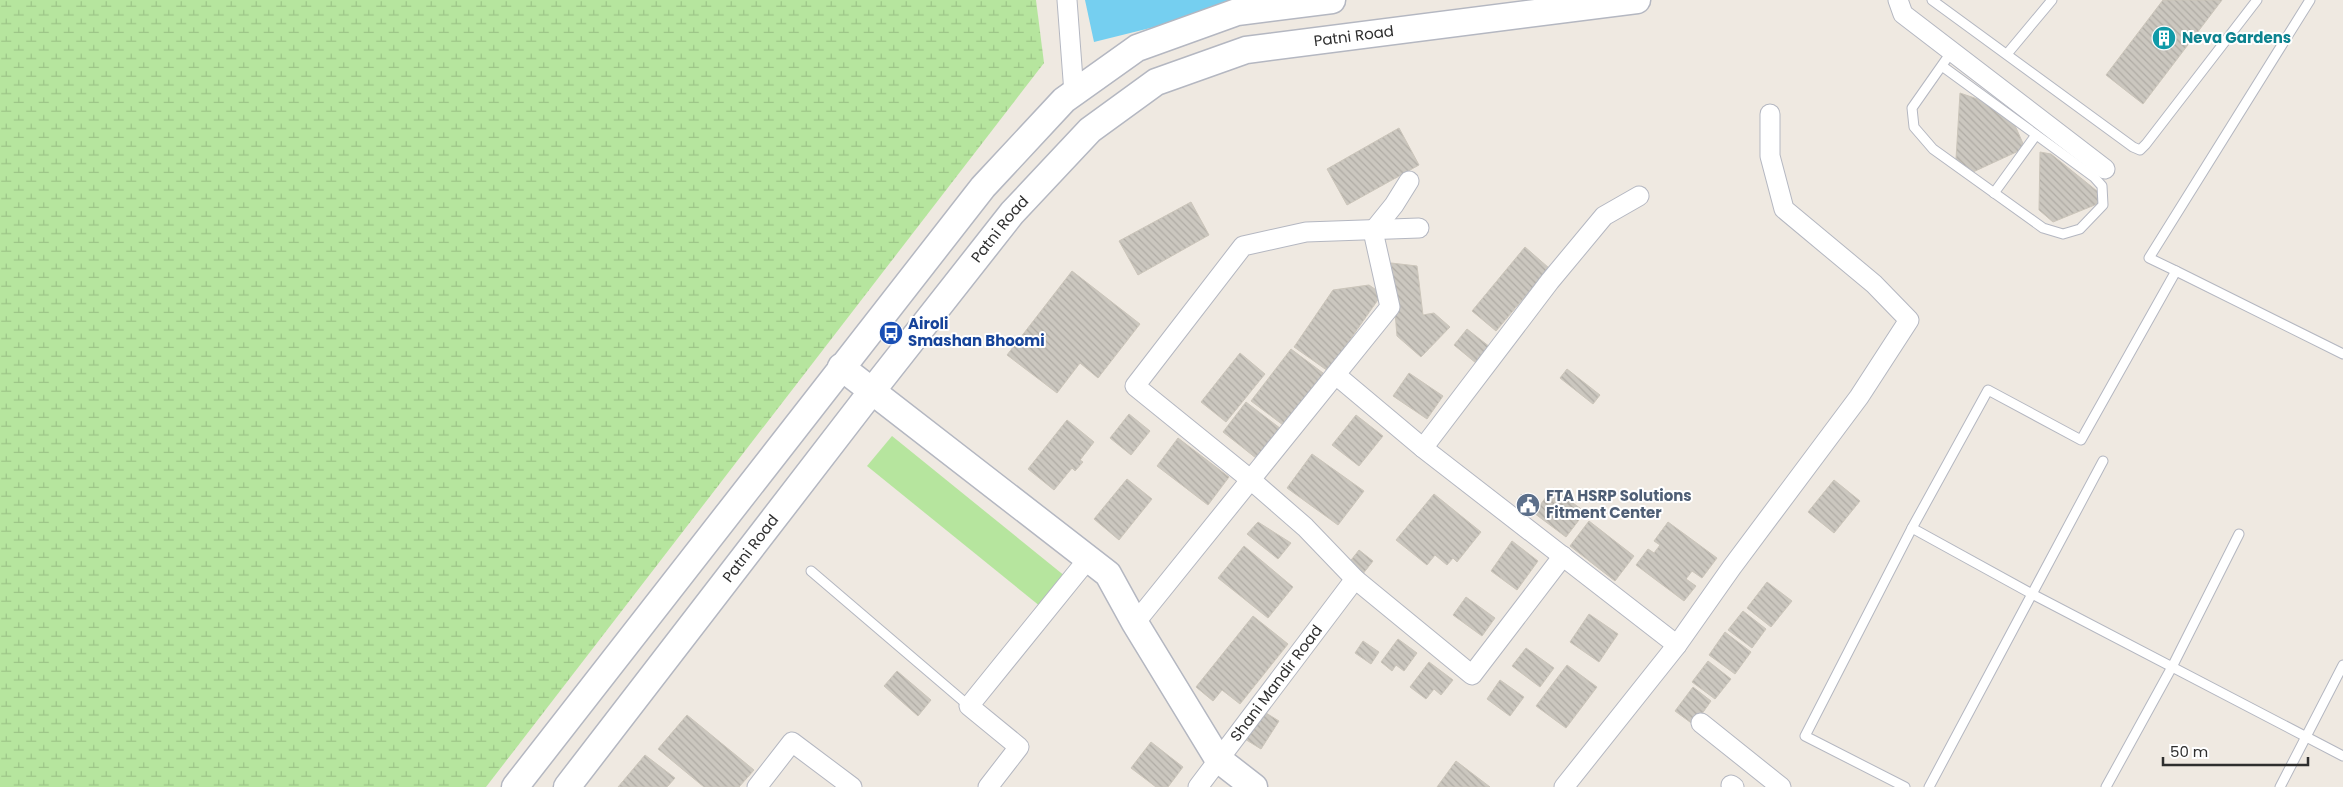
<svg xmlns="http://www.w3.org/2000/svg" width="2343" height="787" font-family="Poppins,sans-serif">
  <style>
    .green { fill: #b6e59e }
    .wetland { fill: url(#wetland-marsh) }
    .water { fill: #75cff0 }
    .building { fill: url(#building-back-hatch); stroke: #cbc5ba }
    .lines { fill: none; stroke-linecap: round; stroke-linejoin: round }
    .lane-casing { stroke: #b4b7c1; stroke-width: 11 }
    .street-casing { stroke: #b4b7c1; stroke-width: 21 }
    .secondary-casing { stroke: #b4b7c1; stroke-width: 29 }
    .lane { stroke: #fff; stroke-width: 9 }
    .street { stroke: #fff; stroke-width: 19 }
    .secondary { stroke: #fff; stroke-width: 26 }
    .labels { text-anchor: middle; stroke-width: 4; stroke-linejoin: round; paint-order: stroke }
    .street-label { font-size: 15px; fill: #2e2e2e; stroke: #fff }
    .culture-label { font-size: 15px; font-weight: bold; fill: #0d838f; stroke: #fff; text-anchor: start }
    .transit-label { font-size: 15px; font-weight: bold; fill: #164399; stroke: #fff; text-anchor: start }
    .service-label { font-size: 15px; font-weight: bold; fill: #4e5e75; stroke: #fff; text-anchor: start }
  </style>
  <defs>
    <pattern id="wetland-marsh" width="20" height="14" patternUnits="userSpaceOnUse" patternTransform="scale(1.25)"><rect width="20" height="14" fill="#b6e59e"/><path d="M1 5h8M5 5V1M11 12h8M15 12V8" fill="none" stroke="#9dc588"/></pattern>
    <pattern id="building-back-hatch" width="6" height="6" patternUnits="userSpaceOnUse" patternTransform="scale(1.25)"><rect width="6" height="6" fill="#cbc7bf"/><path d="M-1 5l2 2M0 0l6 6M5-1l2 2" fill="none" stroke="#afaba4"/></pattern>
  </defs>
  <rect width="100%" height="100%" fill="#efe9e1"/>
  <path class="green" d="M892 436 1071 581 1046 611 867 466Z"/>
  <path class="wetland" d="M0 0H1036L1044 63 486 787H0Z"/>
  <path class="water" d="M1085 0H1263L1094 42Z"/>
  <g class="building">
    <path d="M2163 0H2222L2143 104 2106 75Z"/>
    <path d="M1960 93 1989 103 2013 121 2025 148 1973 172 1956 159Z"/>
    <path d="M1399 128 1419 165 1347 205 1327 169Z"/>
    <path d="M2040 152 2051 154 2097 191 2102 202 2053 222 2039 210Z"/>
    <path d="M1191 202 1209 235 1138 275 1119 241Z"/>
    <path d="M1525 247 1549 268 1496 331 1472 311Z"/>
    <path d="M1391 263 1417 266 1423 315 1434 313 1450 327 1421 357 1397 336Z"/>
    <path d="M1072 271 1140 324 1098 378 1080 363 1057 393 1007 355Z"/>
    <path d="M1369 285 1382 294 1328 371 1294 347 1333 290Z"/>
    <path d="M1467 329 1495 351 1482 368 1454 345Z"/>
    <path d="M1291 349 1327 376 1287 428 1251 401Z"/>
    <path d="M1240 353 1265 374 1226 422 1201 402Z"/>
    <path d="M1567 369 1600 395 1593 404 1560 378Z"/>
    <path d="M1409 373 1443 396 1427 419 1393 396Z"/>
    <path d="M1246 402 1285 432 1261 462 1223 432Z"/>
    <path d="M1129 414 1150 431 1131 455 1110 438Z"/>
    <path d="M1356 415 1383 436 1359 466 1332 445Z"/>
    <path d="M1067 420 1094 442 1080 460 1083 462 1075 471 1072 468 1054 490 1028 469Z"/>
    <path d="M1178 438 1229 477 1208 505 1157 466Z"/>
    <path d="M1312 454 1364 491 1338 525 1287 488Z"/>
    <path d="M1127 479 1152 499 1119 540 1094 519Z"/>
    <path d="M1834 480 1860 501 1834 533 1808 512Z"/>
    <path d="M1553 488 1585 512 1566 537 1534 513Z"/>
    <path d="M1434 494 1481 532 1457 562 1453 558 1447 565 1435 555 1427 565 1396 540Z"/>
    <path d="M1589 521 1634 556 1615 581 1570 546Z"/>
    <path d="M1258 522 1291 543 1278 559 1247 534Z"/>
    <path d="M1668 522 1717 558 1702 578 1692 571 1686 579 1696 586 1684 601 1636 565 1648 549 1654 553 1660 545 1654 541Z"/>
    <path d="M1512 541 1538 561 1517 590 1491 571Z"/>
    <path d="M1244 546 1293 587 1268 618 1218 578Z"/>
    <path d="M1359 550 1373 561 1362 575 1348 564Z"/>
    <path d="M1767 582 1792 601 1771 627 1747 608Z"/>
    <path d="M1466 597 1495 618 1482 636 1453 615Z"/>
    <path d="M1743 611 1766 629 1752 648 1728 630Z"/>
    <path d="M1589 614 1618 634 1599 662 1570 642Z"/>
    <path d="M1253 616 1288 644 1240 704 1222 690 1213 701 1196 687Z"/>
    <path d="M1725 632 1751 652 1735 674 1709 655Z"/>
    <path d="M1398 639 1417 653 1404 671 1396 665 1392 671 1381 662Z"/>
    <path d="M1363 641 1379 652 1371 664 1355 653Z"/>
    <path d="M1526 648 1554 668 1540 687 1512 666Z"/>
    <path d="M1708 661 1731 679 1715 699 1692 682Z"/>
    <path d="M1429 662 1453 680 1441 695 1434 689 1426 699 1410 687Z"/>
    <path d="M1567 665 1597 687 1566 728 1536 706Z"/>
    <path d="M897 671 931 700 918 716 884 686Z"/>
    <path d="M1500 680 1524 697 1510 716 1487 699Z"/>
    <path d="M1693 687 1711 701 1694 725 1675 711Z"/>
    <path d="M1258 708 1279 721 1261 749 1240 736Z"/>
    <path d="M687 715 754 770 739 787H704L658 749Z"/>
    <path d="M1151 742 1183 767 1168 787H1156L1131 768Z"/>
    <path d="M645 755 675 778 667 787H618Z"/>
    <path d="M1456 761 1490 787H1437Z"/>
  </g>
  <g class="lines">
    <g class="lane-casing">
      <g id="lane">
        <path d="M1932 0 2133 147 2140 150 2146 144 2257 0"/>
        <path d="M2007 54 2052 0"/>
        <path d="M1942 66 2094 177 2102 186 2103 205 2080 229 2063 234 2043 228 1933 149 1914 127 1912 108 1952 51"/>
        <path d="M1994 193 2036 135"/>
        <path d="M2176 271 2149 258 2310 0"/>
        <path d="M1912 528 2032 594 2343 756"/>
        <path d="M811 571 969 706"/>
        <path d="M1905 787 1805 736 1912 528 1988 390 2081 440 2176 271 2343 354"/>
        <path d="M1929 787 2103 461"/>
        <path d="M2106 787 2172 667 2239 534"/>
        <path d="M2280 787 2343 665"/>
      </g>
    </g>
    <g class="street-casing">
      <g id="street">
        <path d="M1067 0 1074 93"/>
        <path d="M1898 0 1903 14 2105 169"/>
        <path d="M1419 228 1306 232 1243 246 1135 386 1251 480 1305 527 1355 579 1472 675 1563 556"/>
        <path d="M1336 375 1423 448 1677 645"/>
        <path d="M1423 448 1550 281 1604 216 1639 196"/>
        <path d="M1135 623 1390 307 1373 231 1394 205 1409 181"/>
        <path d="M1701 723 1781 787"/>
        <path d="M1731 785 1734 787"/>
        <path d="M757 787 792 742 852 787"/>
        <path d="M988 787 1019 747 969 706 1088 559"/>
        <path id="s1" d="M1198 787 1355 579"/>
        <path d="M1564 787 1677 645 1732 567 1859 397 1909 320 1874 284 1784 209 1770 156V114"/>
      </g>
    </g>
    <g class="secondary-casing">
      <g id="secondary">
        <path d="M841 367 1108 574 1135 623 1218 759 1254 787"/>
        <path d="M515 787 983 187 1064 100 1137 48 1237 12 1332 0"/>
        <path id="s2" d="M567 787 872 391 1012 213 1090 130 1156 82 1246 50 1637 0"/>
      </g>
    </g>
    <use href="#lane" class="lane"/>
    <use href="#street" class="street"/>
    <use href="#secondary" class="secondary"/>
  </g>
  <defs>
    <g id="building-disc" transform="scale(1.25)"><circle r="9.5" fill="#0f9aa8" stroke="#fff"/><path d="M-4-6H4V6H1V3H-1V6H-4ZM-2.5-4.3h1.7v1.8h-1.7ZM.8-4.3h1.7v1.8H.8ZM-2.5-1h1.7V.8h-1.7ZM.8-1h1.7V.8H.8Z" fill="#fff"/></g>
    <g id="bus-disc" transform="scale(1.25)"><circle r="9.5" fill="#1a4fb4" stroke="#fff"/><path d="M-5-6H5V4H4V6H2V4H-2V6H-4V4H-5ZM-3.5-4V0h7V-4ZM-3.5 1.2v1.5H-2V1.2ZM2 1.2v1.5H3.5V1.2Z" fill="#fff"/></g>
    <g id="civic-disc" transform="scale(1.25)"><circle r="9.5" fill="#5c6f8a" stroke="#fff"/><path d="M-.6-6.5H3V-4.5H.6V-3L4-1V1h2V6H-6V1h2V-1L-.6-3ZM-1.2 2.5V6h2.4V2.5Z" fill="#fff"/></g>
  </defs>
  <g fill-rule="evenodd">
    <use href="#building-disc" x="2164" y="38"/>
    <use href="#bus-disc" x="891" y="333"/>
    <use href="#civic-disc" x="1528" y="505"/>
  </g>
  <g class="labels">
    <g class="street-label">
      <text dy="5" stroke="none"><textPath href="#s2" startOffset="1126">Patni Road</textPath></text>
      <text dy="5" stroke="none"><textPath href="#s2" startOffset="706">Patni Road</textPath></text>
      <text dy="5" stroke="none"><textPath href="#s2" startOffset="301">Patni Road</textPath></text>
      <text dy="5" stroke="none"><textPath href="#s1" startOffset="130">Shani Mandir Road</textPath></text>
    </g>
    <g class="culture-label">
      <text x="2182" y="43">Neva Gardens</text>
    </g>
    <g class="transit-label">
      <text x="908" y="329">Airoli<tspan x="908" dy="17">Smashan Bhoomi</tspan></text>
    </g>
    <g class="service-label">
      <text x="1546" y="501">FTA HSRP Solutions<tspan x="1546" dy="17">Fitment Center</tspan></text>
    </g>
  </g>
  <path d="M2163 757v8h145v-8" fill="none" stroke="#2e2e2e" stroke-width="2.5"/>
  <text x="2170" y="757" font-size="15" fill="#2e2e2e" stroke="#ffffff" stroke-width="4" paint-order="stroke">50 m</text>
</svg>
